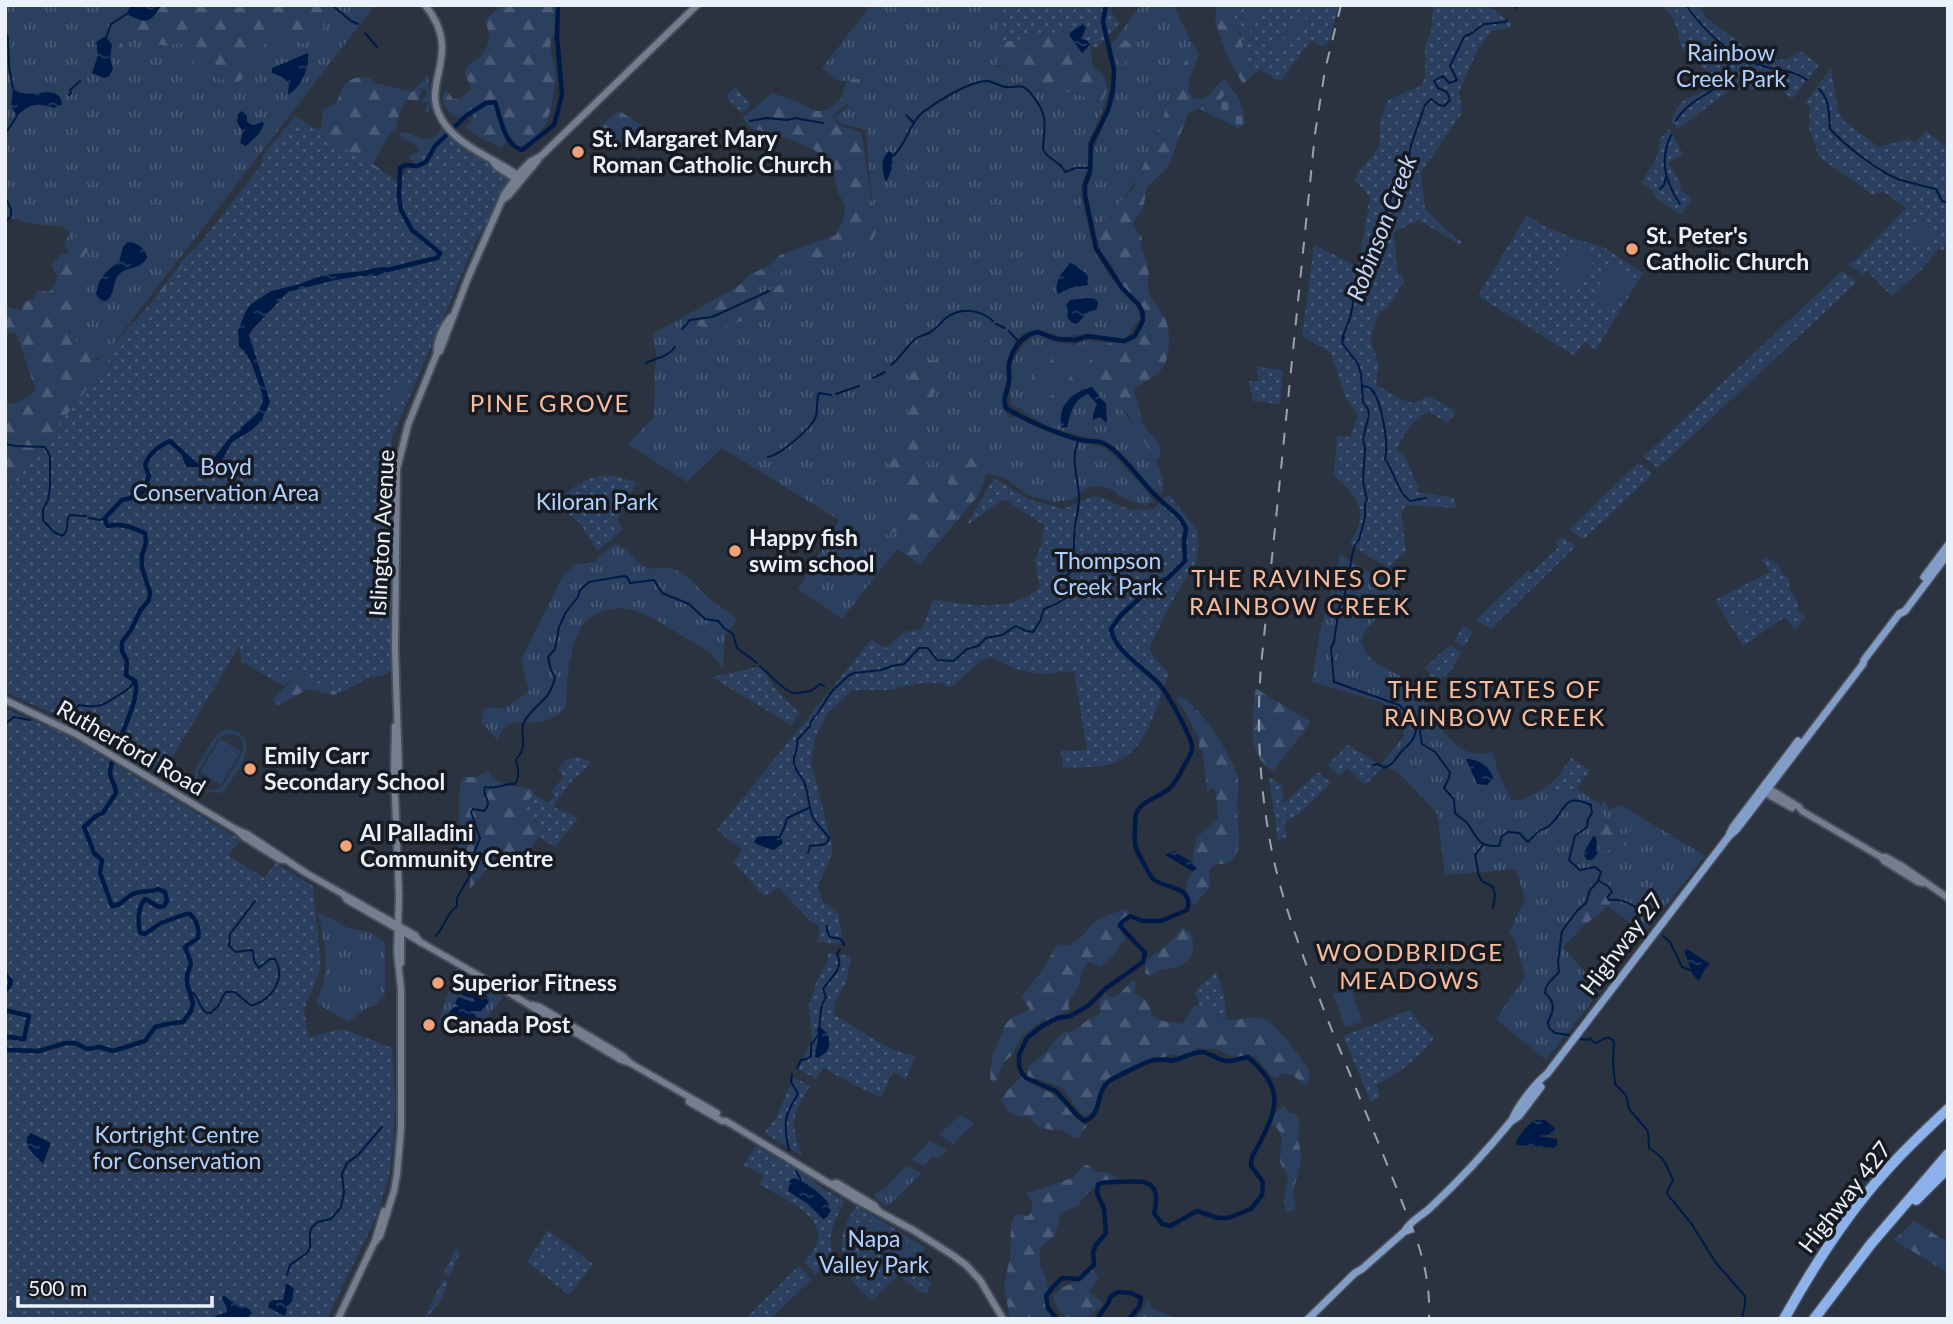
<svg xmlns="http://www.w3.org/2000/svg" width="1953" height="1324" font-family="Lato,sans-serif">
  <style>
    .grass { fill: url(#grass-tufts) }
    .forest { fill: url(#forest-firs) }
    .cemetery { fill: url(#cemetery-stones) }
    .park { fill: url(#park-dots) }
    .pitch { fill: #2b3f5f; fill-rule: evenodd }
    .water { fill: url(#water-ripples) }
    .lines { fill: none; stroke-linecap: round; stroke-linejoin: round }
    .stream { stroke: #001a47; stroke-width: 2 }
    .river { stroke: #001a47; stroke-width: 4.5 }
    .secondary-casing { stroke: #474e5a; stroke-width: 10 }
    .primary-casing { stroke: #474e5a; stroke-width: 10 }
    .motorway-casing { stroke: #474e5a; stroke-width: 13 }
    .secondary { stroke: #747e8e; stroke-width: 6 }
    .primary { stroke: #829dc6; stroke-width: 7 }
    .motorway { stroke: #8cb1eb; stroke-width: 10 }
    .rail { stroke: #9ba2ad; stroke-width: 2; stroke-dasharray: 12 12; stroke-linecap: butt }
    .poi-dot { fill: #f0a279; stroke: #171b21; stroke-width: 2.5 }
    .labels { text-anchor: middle; stroke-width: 7; stroke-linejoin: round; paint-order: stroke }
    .park-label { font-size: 23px; fill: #b1d0fe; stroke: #171b21 }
    .poi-label { font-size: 23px; font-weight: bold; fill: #ebf1fa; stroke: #171b21; text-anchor: start }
    .street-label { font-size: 23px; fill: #ebf1fa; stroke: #171b21 }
    .water-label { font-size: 24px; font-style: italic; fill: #c3d7f7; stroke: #171b21 }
    .neighbourhood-label { font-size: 24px; letter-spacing: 2px; fill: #f7bc9d; stroke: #171b21 }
  </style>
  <defs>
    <pattern id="grass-tufts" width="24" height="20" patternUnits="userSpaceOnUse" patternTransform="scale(1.75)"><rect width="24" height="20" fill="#2b3f5f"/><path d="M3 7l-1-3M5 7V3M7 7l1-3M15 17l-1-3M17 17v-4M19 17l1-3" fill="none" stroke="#4a5b77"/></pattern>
    <pattern id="forest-firs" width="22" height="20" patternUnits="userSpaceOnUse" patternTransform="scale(1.75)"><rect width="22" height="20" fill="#2b3f5f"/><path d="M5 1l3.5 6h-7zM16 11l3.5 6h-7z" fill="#4a5b77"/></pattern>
    <pattern id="cemetery-stones" width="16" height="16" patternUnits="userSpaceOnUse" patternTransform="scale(1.75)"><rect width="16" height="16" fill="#2b3f5f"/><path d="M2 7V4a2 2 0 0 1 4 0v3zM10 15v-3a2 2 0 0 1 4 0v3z" fill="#4a5b77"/></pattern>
    <pattern id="park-dots" width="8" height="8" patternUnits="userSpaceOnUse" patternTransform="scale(1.75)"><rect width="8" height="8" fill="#2b3f5f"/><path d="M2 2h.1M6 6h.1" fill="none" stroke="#4a5b77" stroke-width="1.8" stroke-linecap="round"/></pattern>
    <pattern id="water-ripples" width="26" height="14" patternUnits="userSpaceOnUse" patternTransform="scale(1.75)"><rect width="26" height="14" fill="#001a47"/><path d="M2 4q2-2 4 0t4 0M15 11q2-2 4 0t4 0" fill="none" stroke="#253c62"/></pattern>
  </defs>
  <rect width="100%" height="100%" fill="#2b3341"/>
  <g class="grass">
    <path d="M5 5H375L104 356 93 358 69 340 72 313 71 256 64 245 70 232 62 227 28 223 5 216Z"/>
    <path d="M871 5H1008L996 67 1109 89 1102 111 1088 142 1089 168 1081 185V196L1094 251 1111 278 1137 307 1141 317 1127 337 1122 340 1086 334 1062 337 1038 329 1024 333 1016 339 1006 366 1008 378 1003 393 1006 413 1010 417H1018L1033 426 1068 439 1106 448 1142 485 1154 501 1145 506 1118 496 1116 491 1100 486 1087 488 1071 500 1053 502 1030 496 1003 477 986 474 984 483 978 496 920 564 897 549 842 619 798 589 839 520 722 448 687 482 628 444 654 417 655 366 657 360 653 334 657 331 726 295 740 285 749 275 769 266 780 255 811 247 835 255 850 248 872 243 875 239 866 130 839 123 835 116C851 109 854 95 859 80L838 81 822 68Z"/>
    <path d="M1141 5H1173L1194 47 1149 162 1112 214 1105 257 1100 250 1085 191 1092 175 1093 151 1114 100 1116 67 1111 45Z"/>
    <path d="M1036 334 1056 342 1073 345 1088 340 1108 343H1128L1097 385C1107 396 1119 405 1128 417 1140 432 1172 477 1161 495L1148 485 1131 464 1103 441 1090 439 1044 425 1020 409 1010 404C1010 393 1009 381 1010 370 1012 358 1026 340 1036 334Z"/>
    <path d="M615 544C628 546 634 562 646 567 655 571 664 566 673 569 692 576 701 593 716 604 724 610 732 613 737 621L729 630 725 636 723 668C712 650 689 640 671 629 648 614 622 600 596 614 588 618 581 625 578 633 567 657 567 683 566 708 560 714 548 721 540 722 518 725 509 714 497 740L481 721 484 709 491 707 504 709 529 691 521 660 564 574 577 564 595 562 600 556Z"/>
    <path d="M1340 554 1398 591 1364 633 1361 641C1363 645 1365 653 1368 656 1377 666 1399 673 1410 683 1434 706 1448 765 1492 752L1498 773 1511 800H1521L1544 789 1547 793 1577 789 1601 805 1604 800 1609 810 1621 805 1705 856 1644 933 1605 904 1563 947 1601 990 1546 1060 1496 1019 1525 977 1515 940 1509 932 1525 899 1516 869 1445 875 1437 813 1399 773 1382 763 1404 736 1401 713 1378 701 1312 682 1319 635 1329 599Z"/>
    <path d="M318 912 346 927 371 933 385 942V995L374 1006 371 1005 349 1022 316 1003C332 967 325 949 318 912Z"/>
    <path d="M456 969 503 997 474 1034 458 1025 438 1023Z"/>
    <path d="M960 1115 974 1123 953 1144 939 1135Z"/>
    <path d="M930 1141 947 1150 938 1159 933 1156 924 1166 911 1160Z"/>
    <path d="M906 1166 922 1173 888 1206 876 1199 874 1195 888 1185Z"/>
  </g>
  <g class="forest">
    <path d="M162 5H318L322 10 324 28 303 44 292 37 278 34C272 40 262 45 257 52 250 60 251 72 241 80 233 85 228 81 221 79 196 70 195 64 181 44 169 42 168 50 154 42L151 32 119 35 118 36 124 49 120 51 112 47 111 43 106 38 111 24 127 14 148 22Z"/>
    <path d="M502 5H557L554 35 550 45 556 78 551 109 545 126 530 143 521 149 508 140 501 148 479 137 465 127 471 121 474 115H466L459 118C447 112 437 102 446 89L453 99H460L471 89C470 84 466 78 465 73 464 59 500 60 485 20Z"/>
    <path d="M1005 5H1069L1090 42 1081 39V37L1085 33 1072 31 1082 52 1090 45 1093 67C1107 77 1112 87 1101 102L1038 83 997 65 998 31Z"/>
    <path d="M1217 5H1231L1229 8 1235 17 1244 49 1260 69 1243 84 1227 56 1215 21Z"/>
    <path d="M1124 40 1131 42 1134 46 1127 61 1122 65 1118 62 1114 44 1116 42 1122 44Z"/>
    <path d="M1194 45 1199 55 1189 79 1188 90 1193 98C1214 102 1210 87 1225 79L1240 101 1245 123 1239 128 1198 108 1188 114 1168 167 1147 187 1143 209 1132 224 1142 238C1139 249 1144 253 1147 263 1151 272 1146 282 1148 290 1151 301 1160 309 1165 318 1171 332 1171 358 1161 370 1155 377 1142 383 1134 389L1143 425 1157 441 1161 453 1158 459H1155L1129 416 1107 395 1101 391 1097 392 1092 387 1065 405 1060 415 1047 403C1051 388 1097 359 1108 343H1128C1140 335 1145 326 1146 312L1123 286 1110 263 1103 255 1096 228 1132 190 1159 132 1173 84Z"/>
    <path d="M428 75 430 109 428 113 425 111 428 103H422L421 100 426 96 427 93 426 90 420 87 421 94 419 95V101L406 100C399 110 398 120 395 131L391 132 372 164 392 177 391 182 263 165 262 156 295 116 312 127 321 129 323 110 337 102C343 85 349 74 370 78L374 83 412 92Z"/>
    <path d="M860 79V94L833 115 838 125 860 132 862 136 876 232 870 248 857 247 845 253 808 260 793 265 756 289 758 293 765 294 787 280 792 283 796 289 795 295 769 314C754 313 755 316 742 321 720 329 706 331 685 321L687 315 740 285 749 275 769 266 780 255 836 235C841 225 847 214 844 204 842 199 838 194 837 189 834 181 835 171 831 163 822 148 769 131 752 129L743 118 772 93 798 102 816 111H822L829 109 841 99 847 80Z"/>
    <path d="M619 111 642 125 641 130 648 134 601 149 592 142 589 135Z"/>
    <path d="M403 132 424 139 435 138 416 161 409 159 410 156 420 151 419 148 400 136V133Z"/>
    <path d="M80 231 88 240 90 236 100 231C96 246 96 240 88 250 75 266 77 294 82 313L68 333 98 361 153 301 182 261 207 235 390 443 394 453 391 477 392 670C381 680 366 674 353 681 346 684 340 691 334 695L308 689 281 704 275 705 272 700 298 674 234 635 119 736 108 749 102 750 90 738 84 735 64 734 45 728 54 720 52 717 53 712 5 692V404L17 403 36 391 16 332 5 334V306L22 311 23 303 33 299 37 290 48 292 51 290 56 283 57 276 51 265 62 253 70 254 69 247Z"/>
    <path d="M1076 344 1077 354 1032 389 1025 388V385L1064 348Z"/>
    <path d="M930 360C941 361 948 362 952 373L936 388 918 449 921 476 938 494 948 497 951 495 946 473C953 461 966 459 978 455 987 465 982 486 976 497 971 505 963 511 957 517 943 532 929 548 919 565L905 551V549L928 528 918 520C904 526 881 544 868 530L906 514H914L930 508 926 496 889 475C884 447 901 442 907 418 910 405 904 385 912 373 915 368 924 363 930 360Z"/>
    <path d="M1255 688 1311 722 1273 771C1244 753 1254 717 1255 688Z"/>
    <path d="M1180 696C1200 705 1234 758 1238 780 1239 788 1237 798 1237 807 1237 818 1239 829 1239 840 1236 882 1202 847 1211 886L1195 904 1191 903C1190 899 1188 896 1187 893 1184 884 1190 873 1197 869L1192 862 1196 838 1218 819 1217 802 1214 788 1207 791 1203 752 1199 748C1200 735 1197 737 1192 726 1186 713 1186 711 1176 700Z"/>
    <path d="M488 771C506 792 510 782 533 790L534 794 528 802C534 814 538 821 536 835L539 837 515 870 501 859 494 861 469 890 473 865 450 866C467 833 453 807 463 777H476Z"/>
    <path d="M1601 810 1611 832 1614 836 1630 832 1636 824 1639 825 1640 829 1626 845 1599 853 1602 838 1595 825 1593 816Z"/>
    <path d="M1599 872C1629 905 1599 911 1576 932L1569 921C1571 910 1581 907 1586 898 1592 889 1591 880 1599 872Z"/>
    <path d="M1127 909 1131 917 1123 919 1120 923 1122 933 1126 938 1111 958 1101 967 1090 962 1086 964 1083 969 1078 987 1068 1003 1069 1010 1049 1019 1040 1022 1021 1037 1013 1054 1002 1064 997 1080 993 1083 990 1080 992 1057 1005 1025 1011 1018 1030 1009 1021 997 1045 967 1056 946 1061 944 1068 946C1079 940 1083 935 1090 927 1099 916 1114 913 1127 909Z"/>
    <path d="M1182 928C1195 930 1195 949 1190 959L1178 967 1160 970 1150 976 1145 973 1146 969 1145 961 1167 945Z"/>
    <path d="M1133 980 1136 983 1134 994C1152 1000 1146 1005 1154 1016 1160 1023 1175 1022 1183 1024L1193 1007C1207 1002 1210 1015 1222 1019 1235 1023 1253 1013 1266 1020 1274 1023 1306 1063 1309 1071 1311 1078 1309 1081 1305 1086L1293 1075 1283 1073 1277 1078 1272 1076 1256 1057 1249 1055 1232 1057 1217 1049 1198 1048 1185 1056 1170 1055 1121 1071 1102 1087 1094 1111 1085 1116C1075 1110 1072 1098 1064 1090 1055 1082 1038 1081 1027 1076L1029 1066 1047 1051 1059 1036 1064 1032 1074 1031 1089 1019 1098 1015 1101 1011 1099 1004 1105 992 1110 997 1117 996Z"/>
    <path d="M1021 1077H1025C1034 1088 1048 1089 1058 1098 1069 1108 1074 1120 1087 1126L1081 1132 1080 1138H1075L1060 1129 1051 1130 1037 1126 1030 1117C1014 1115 1010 1117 1001 1100L1008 1090Z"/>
    <path d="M1284 1105 1288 1112 1296 1115 1299 1121 1298 1141 1300 1148 1301 1161 1293 1192 1296 1208 1288 1213C1279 1200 1290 1185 1287 1175 1285 1169 1280 1166 1280 1159 1279 1145 1287 1141 1276 1127L1272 1125 1269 1127 1274 1114Z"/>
    <path d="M1085 1165H1088L1098 1172 1111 1173 1117 1179 1101 1183 1084 1196 1078 1206 1063 1212 1060 1215 1055 1235 1040 1248C1040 1253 1039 1259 1040 1265 1042 1272 1048 1279 1048 1287 1048 1300 1040 1315 1060 1319H1010L1004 1285 1010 1258 1011 1225 1014 1216 1017 1214 1028 1216 1031 1213 1033 1204 1026 1194 1027 1193 1072 1178Z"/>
    <path d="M1914 1221C1926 1226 1935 1237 1948 1241V1273L1894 1240Z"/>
    <path d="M1093 1269 1098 1278 1089 1292 1102 1302 1101 1306 1085 1319C1066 1319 1058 1315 1053 1296L1061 1288 1083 1279Z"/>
    <path d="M1146 1300 1155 1310 1178 1319H1135L1145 1307Z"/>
  </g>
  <path class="cemetery" d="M1231 88 1240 101 1245 123 1239 128 1208 113Z"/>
  <g class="park">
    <path d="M1004 5H1113L1111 11 1119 24 1095 49 1078 28 1000 43 999 22Z"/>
    <path d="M1231 5H1339L1329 42 1324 47 1311 40 1280 82 1260 69 1251 68 1235 17 1229 8Z"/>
    <path d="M1433 5H1487L1513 25 1508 28 1492 31 1479 47 1459 91 1462 113 1421 172 1425 209C1437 220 1449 234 1462 242L1460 245 1419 220 1394 232 1397 271 1405 280 1388 307 1378 314 1370 339 1379 365 1376 385 1402 400 1413 403 1429 396 1456 412 1447 423 1429 412C1414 417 1403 435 1397 450L1405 457 1418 487 1417 492 1454 498 1456 508 1407 505 1401 511 1406 551 1388 568 1350 544C1353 537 1358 530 1359 523 1365 503 1348 488 1334 476L1337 436 1350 437 1358 415 1346 399 1331 353 1302 336 1314 245 1358 267 1370 197 1355 181 1358 172 1370 159 1379 146 1380 124 1387 100 1421 86 1425 78V45L1431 34Z"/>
    <path d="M1660 5H1701L1705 17 1749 50 1768 59 1787 60 1800 51 1819 65 1792 99 1781 89 1730 90 1678 129 1671 120C1675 113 1678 106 1683 101 1690 96 1702 95 1707 87 1716 70 1689 59 1682 48 1679 44 1679 38 1678 32 1676 22 1669 11 1660 5Z"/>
    <path d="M1831 68 1838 110 1844 121 1879 147 1909 139 1916 142 1926 131 1948 148V238L1943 251 1939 248 1923 268 1892 296 1867 271 1861 277 1859 271 1848 265 1857 259 1906 208 1884 192 1872 194 1819 157 1809 128 1810 107 1805 103Z"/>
    <path d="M735 87 751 105 742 114 726 96Z"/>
    <path d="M297 119 397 182 442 128 454 140 507 177 509 184 475 243 392 438 389 668 339 693 298 674 284 686 242 662 239 646 163 773 82 727 5 692V494Z"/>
    <path d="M1669 129 1683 154 1668 163 1682 186 1680 190 1692 198 1681 215 1657 199 1653 191 1641 183C1649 170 1661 156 1659 140Z"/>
    <path d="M1527 215 1540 224 1570 237 1605 248 1643 273 1596 350 1584 342 1575 356 1478 296Z"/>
    <path d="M1842 271 1857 282 1658 468 1643 457Z"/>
    <path d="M1257 367 1283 370 1280 404 1253 401 1249 381H1259Z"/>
    <path d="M1638 463 1653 474 1584 539 1569 530Z"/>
    <path d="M611 475 637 482 617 520 623 530 597 551 580 523 556 504C572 486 586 476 611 475Z"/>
    <path d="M994 478 1030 500 1064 509 1095 495 1130 510 1153 509 1169 495 1197 530 1199 545 1196 561 1170 605 1149 649 1158 662 1169 673C1157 703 1147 753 1113 763 1098 768 1079 767 1063 768L1061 751 1087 750 1074 672C1062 670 1052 675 1040 674 1022 672 1007 666 992 657L982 660 954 685 947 687 942 683H922L887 690H852L827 714 816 735 811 761 833 850 818 887 822 900 839 915 843 944 817 942 820 927 810 921 778 887 765 897 733 862 742 850 717 830 871 640 886 648 904 632 922 629 933 600C970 604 1008 614 1040 588L1035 560 1041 545 1044 525 1004 499 966 526Z"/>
    <path d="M1562 537 1576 546 1491 629 1476 620 1528 570 1531 573 1559 547 1555 543Z"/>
    <path d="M1765 557 1777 564 1784 576 1788 578 1790 589 1799 605 1796 609 1806 618 1795 629 1785 617 1743 646 1715 600 1770 572 1762 560Z"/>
    <path d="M1463 626 1473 632 1464 647 1454 641Z"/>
    <path d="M1450 645 1461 652V654L1450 672 1436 682 1425 668Z"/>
    <path d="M763 666C771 687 783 699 800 712L791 725 712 677Z"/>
    <path d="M5 709 64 733 241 840 228 855 264 878 276 863 313 886 321 967 304 1010 308 1037 343 1029 392 1048 395 1101 394 1136 389 1177 376 1217 327 1319H5Z"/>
    <path d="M1348 745 1383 767 1365 785 1347 768 1339 776 1327 765Z"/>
    <path d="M578 757 591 762 575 779 574 778 553 806 562 812 565 811 578 819 555 847 536 835 537 824 536 819 521 809 534 794 549 803 555 795 551 792 564 776 558 770 566 760Z"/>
    <path d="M1571 758 1590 770 1577 789 1547 793 1544 789 1559 776Z"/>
    <path d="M1318 772 1331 783 1299 814 1284 822 1287 836 1278 841 1269 776 1282 786 1283 804Z"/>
    <path d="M828 953 851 956 847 980 834 1004V1013C838 1019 842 1019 848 1023 869 1037 890 1051 915 1056L906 1079 893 1072 881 1098 823 1068 816 1079 798 1069 812 1041 809 1005 817 980 828 962Z"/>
    <path d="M1216 971 1224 995 1227 1019C1216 1019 1209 1008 1199 1005L1195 993C1201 983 1209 981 1216 971Z"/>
    <path d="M1410 1010 1420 1024 1434 1038C1418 1059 1399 1073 1376 1085L1380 1096 1371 1102 1343 1036Z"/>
    <path d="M794 1077 810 1086C791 1117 790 1121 802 1156L764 1133 775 1120Z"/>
    <path d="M756 1146 808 1176 819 1186 845 1201C833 1224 827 1231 833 1258L813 1276V1271L805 1263 806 1260C843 1224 788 1200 760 1185L764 1175 743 1165Z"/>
    <path d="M857 1206 926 1248 873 1300C839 1279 831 1237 857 1206Z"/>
    <path d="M548 1230 593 1264 569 1295 527 1262Z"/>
    <path d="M455 1249 459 1251 460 1253 449 1277 444 1273Z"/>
    <path d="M799 1266 811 1280 770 1319H745Z"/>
    <path d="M910 1269 932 1283 926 1293 921 1292 902 1278Z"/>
    <path d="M443 1280 448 1282C444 1296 437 1307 427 1317L425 1316Z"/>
  </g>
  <g class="pitch">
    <path d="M1257 5H1263C1259 11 1253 17 1251 24 1246 40 1264 54 1278 44 1289 37 1301 16 1310 5H1316L1282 47C1266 58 1240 45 1245 24 1247 17 1253 11 1257 5Z"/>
    <path d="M1922 225 1932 235 1923 243H1921L1913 235Z"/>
    <path d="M1574 245 1596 258 1575 291 1554 277Z"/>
    <path d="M1612 264 1634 277 1613 311 1592 297Z"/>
    <path d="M398 383 408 388 399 407 389 402Z"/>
    <path d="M1736 611 1755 614C1751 624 1747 627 1737 629L1735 613Z"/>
    <path d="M229 729C267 739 234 775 222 794L218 792 206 793C186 781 195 768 205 753 212 742 216 732 229 729ZM226 734C254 734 241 757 232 770 229 776 225 785 219 788 206 795 197 783 198 771L218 739Z"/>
    <path d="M220 739 241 751 221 785 200 772Z"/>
    <path d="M1351 988 1362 1022 1345 1027 1333 994Z"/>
    <path d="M873 1220 884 1232 869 1246 858 1235Z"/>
    <path d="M890 1229 915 1249 899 1270 885 1262 879 1251 882 1240Z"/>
    <path d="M554 1246 565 1254 551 1271 541 1262Z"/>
  </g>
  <g class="water">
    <path d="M130 5H162C149 23 148 25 127 14Z"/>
    <path d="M1083 24 1086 28 1081 39 1087 40 1090 45 1082 53 1069 35 1072 31Z"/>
    <path d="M104 37 108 39 112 45 110 58 113 69 109 76 104 78 92 73 98 55 96 42Z"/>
    <path d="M308 53C310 68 301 87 288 95L289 83 282 77 272 73V68Z"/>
    <path d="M13 88C26 103 59 80 62 104L54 108C37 102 29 104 17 116L11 106Z"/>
    <path d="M242 111 247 116V121L250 124 255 125 262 122 264 124 259 134 246 146 240 143 243 132 237 122 238 114Z"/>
    <path d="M889 151 892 153V168L887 181 885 180C882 169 880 159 889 151Z"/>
    <path d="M128 242C136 242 147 249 147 258 140 269 132 266 122 272 111 278 117 294 106 301H101L96 294C98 278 107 270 119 262L123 247Z"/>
    <path d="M1070 263 1074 264C1077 268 1087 272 1088 277 1088 280 1087 282 1088 285L1070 288 1058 294C1053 282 1063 272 1070 263Z"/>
    <path d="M385 267 392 269 376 276H359L335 280 288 292 252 330 249 335 270 402 262 420 252 430 232 442 222 460 214 467H186L180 450 187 454 192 463 200 465 210 463 231 436 249 425 255 420 263 401 262 393 252 364 247 355 239 346 238 331 245 313 250 305 271 291 300 284 323 275 364 271 374 268Z"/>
    <path d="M1088 298 1096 299 1098 301 1097 309C1095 310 1088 312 1087 313 1080 319 1077 331 1067 317L1068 310 1066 305 1070 300Z"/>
    <path d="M1092 387 1106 404 1107 423 1099 417 1093 420V414L1097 404 1088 394C1073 400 1071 412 1067 427L1062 428C1056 406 1072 392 1092 387Z"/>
    <path d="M1466 759C1479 759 1491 767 1493 779L1487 785 1477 784Z"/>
    <path d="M1594 835 1597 839 1596 850 1598 853 1592 860H1587L1583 854Z"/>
    <path d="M764 836H781L783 843 774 850C768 848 759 846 754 842L757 837Z"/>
    <path d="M1173 851 1192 862 1197 869 1192 871 1165 855Z"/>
    <path d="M1687 949 1710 964C1704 969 1702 975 1699 981L1693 975 1684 951Z"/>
    <path d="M463 983 486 995 489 999 488 1003 481 1011H470L476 1016 475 1022H470L449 1012 454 1007H459L455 1003 458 997 473 1002 475 1001 473 998C467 997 459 996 458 988Z"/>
    <path d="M820 1027 828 1034C832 1047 828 1052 818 1058L815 1057C815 1047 820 1039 817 1029Z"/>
    <path d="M1535 1120H1545L1555 1128 1553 1134 1538 1136 1557 1139V1145L1554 1148 1517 1145 1516 1142C1520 1134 1527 1125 1535 1120Z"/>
    <path d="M31 1133 51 1143 43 1164C36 1156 25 1149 27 1137Z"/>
    <path d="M794 1178C806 1182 828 1197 831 1210L827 1217 823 1219 808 1204 788 1191 790 1180Z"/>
    <path d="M286 1284 290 1285 294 1289 292 1302 287 1306 286 1314 284 1316 268 1307 269 1303 273 1300H283Z"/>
    <path d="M223 1295 234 1303 249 1309 252 1313 246 1319H212L215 1316 227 1312 226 1306 222 1299Z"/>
  </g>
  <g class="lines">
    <g class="stream">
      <path d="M332 5 351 21 358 24"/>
      <path d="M1686 5C1706 34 1731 57 1766 67 1781 71 1794 70 1807 80"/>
      <path d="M1516 8 1520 5"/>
      <path d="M1507 20 1505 22 1484 24 1472 33 1464 37 1450 66 1457 80 1449 83 1443 76 1434 81 1438 88 1447 92 1450 100 1444 106 1439 105 1431 99 1425 105 1411 145 1408 164 1395 188 1376 236 1359 275 1350 318 1342 338 1344 337 1342 343 1358 364 1361 374 1363 402 1368 409 1369 415 1363 439 1365 448 1363 481 1367 500 1365 503V517L1359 540 1355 545 1353 551 1343 603 1339 607 1334 642 1331 648 1334 682 1399 705 1415 722 1422 725 1420 731 1422 744 1435 752 1450 772 1449 778 1444 788 1454 799 1455 813C1459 817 1464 820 1468 824 1478 839 1478 847 1499 846L1502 836 1508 832 1519 833 1528 842C1532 838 1536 833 1541 830 1545 828 1548 828 1551 824 1567 809 1563 792 1591 805L1592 813 1588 819 1587 827 1575 836 1569 860 1580 870 1595 867 1601 872 1598 881 1590 890 1586 903 1577 911 1562 931 1558 962 1559 972C1553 980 1545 983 1545 993 1556 1003 1554 1010 1548 1022L1549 1028 1555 1033 1569 1035"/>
      <path d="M5 32 8 38 9 67 13 88"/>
      <path d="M365 33 377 47"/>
      <path d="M106 38 111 24 127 14"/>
      <path d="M1819 89C1830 99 1829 115 1830 129 1845 145 1877 171 1898 179 1910 183 1923 186 1936 189L1942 201 1948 203"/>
      <path d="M69 95 71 93 70 90 80 81"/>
      <path d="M906 115 914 123"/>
      <path d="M750 121 767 118 787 120 795 118 823 123"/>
      <path d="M1676 121C1684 104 1710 93 1726 81L1730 53"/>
      <path d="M5 134 17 116"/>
      <path d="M1671 135C1659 161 1665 181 1680 204"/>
      <path d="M893 156C907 144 909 123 923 112 938 101 968 82 986 81 994 81 999 87 1007 87 1013 88 1017 85 1023 87 1028 89 1031 93 1034 98 1049 115 1044 128 1043 149 1047 160 1061 161 1065 172L1076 168H1090"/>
      <path d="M1660 189 1664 185 1666 177"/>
      <path d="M5 197 11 209V215L5 223"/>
      <path d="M996 324 1005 328"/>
      <path d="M682 329 690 320 712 317 769 291"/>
      <path d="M1009 331 1019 342"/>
      <path d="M646 363C657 357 667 358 675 347"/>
      <path d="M891 365C901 357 905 349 914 340 919 335 923 336 929 333 935 330 940 323 946 318 961 307 979 309 993 321"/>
      <path d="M873 378 885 372"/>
      <path d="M1362 386C1367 387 1369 386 1372 390 1382 402 1389 445 1385 459 1395 473 1397 491 1410 501L1426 498"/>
      <path d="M836 394 859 386"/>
      <path d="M5 444 16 446 45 447 50 456V488L48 500"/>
      <path d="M768 457C780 455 812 428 816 416 818 408 816 400 819 393L831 395"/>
      <path d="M47 502 43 510V520L54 532 62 536C70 531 65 523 69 516"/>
      <path d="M70 515 86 516"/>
      <path d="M89 518 100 520 105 518"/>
      <path d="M760 666C768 673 784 691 793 693 799 694 804 691 811 691L820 684 824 686"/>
      <path d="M817 714 832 691 848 676 854 673 881 670 892 666 904 664 919 648H928L937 660 954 661 967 649 978 646 986 638 1002 635 1016 626 1026 631 1033 632 1040 621 1044 609 1056 604 1069 596 1070 590 1063 580C1066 575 1075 570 1076 563 1076 559 1075 556 1074 552 1074 544 1074 533 1075 525 1077 516 1079 507 1079 498 1079 479 1069 458 1079 440"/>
      <path d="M65 717 79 705C102 709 104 704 122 693 128 689 131 688 134 681"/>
      <path d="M5 724 14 717 30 720"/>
      <path d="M1373 765 1378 764 1384 768C1396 763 1394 759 1402 751 1411 742 1415 740 1417 725"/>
      <path d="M780 836 784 828 787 818 809 808"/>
      <path d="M1483 845 1475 855 1478 870V874L1482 881 1493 887 1495 895 1493 908"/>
      <path d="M808 853 810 846C818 844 826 848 829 838 824 830 815 824 812 815 808 805 809 793 804 782 801 775 794 770 794 762 793 754 799 749 797 740L810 726V723L815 716"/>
      <path d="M1599 881 1608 886 1612 892 1607 897 1609 900C1627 898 1639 909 1651 921"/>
      <path d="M827 926V931L830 937 841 939 844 945"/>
      <path d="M436 936C444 927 447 913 457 906V898L474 868 473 855 480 838 471 812 473 809 484 811C494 800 481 797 485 787 499 790 502 783 515 784 520 778 518 766 516 760 518 756 521 754 522 750 526 741 519 732 524 722 534 703 551 702 555 676L551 670 548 657 555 649 559 627 566 612 578 597 580 590 589 582 624 576 627 577 630 583 654 580 662 593 689 604 705 619 718 621 724 628 733 634 737 648 757 663"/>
      <path d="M1663 936 1670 942 1682 967 1693 971"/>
      <path d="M191 991C200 997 198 1008 207 1013H211L219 1005 223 996 226 992H235L250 1005H253C273 999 286 978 275 959H270L259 968 254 961 253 951 251 950 236 952 229 946 230 934 255 901"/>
      <path d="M819 1029C821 1017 819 1007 826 997L823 989C831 977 845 968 837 954L840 949"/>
      <path d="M1580 1039 1587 1040 1590 1038 1595 1043C1603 1041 1607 1033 1614 1042L1613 1063 1615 1084 1626 1095 1629 1109 1648 1131 1649 1148C1665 1158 1666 1164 1673 1180L1667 1192 1668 1195 1691 1223 1716 1263 1745 1296V1304L1742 1319"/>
      <path d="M797 1068 801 1060 807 1059 811 1056V1045L819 1034"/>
      <path d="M789 1150C783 1124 784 1116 798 1094L791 1082 792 1074"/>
      <path d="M796 1171 801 1180"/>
      <path d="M287 1275 290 1265 307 1253 310 1248V1232L312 1227 318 1222 331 1219 341 1207 344 1192 342 1174 347 1163 358 1155 382 1127"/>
    </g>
    <g class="river">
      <path d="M387 270 437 258 440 253 412 230 401 210 399 198 400 168 406 165 417 166 426 162 435 146 467 115 486 103 495 102C501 119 504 145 522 150L554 125 562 95 557 37 558 5"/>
      <path d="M243 429 260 414"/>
      <path d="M5 974 11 981 9 987 5 991"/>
      <path d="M5 1010 29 1016 24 1039 9 1037 5 1038"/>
      <path d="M5 1048 8 1050 39 1051 66 1043H75L87 1049 99 1047 113 1051 145 1041 155 1027C165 1024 173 1023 183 1022L191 1011 193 1003 187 984V976L191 963 185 947 198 938C200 928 197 921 190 914H186L161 923 145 934 140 933C138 922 137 908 145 899 152 901 156 909 164 906L167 901 165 892 158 889C150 893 142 890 133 894 124 898 122 906 112 906L100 873 102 860 94 853 84 827 96 816 103 813 116 793C116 785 110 780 110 772 112 748 142 700 135 681L126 675 127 661 122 651V642L131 630 140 611 149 600 150 592 142 568V555L146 543 145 533C133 528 122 523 108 526L106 523 105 518 122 500 135 497 143 492 149 476 145 465C149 453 159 446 170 441L196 465"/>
      <path d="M1057 1319 1048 1308 1046 1296 1053 1287 1062 1278 1079 1279 1094 1265 1093 1252 1096 1245 1106 1233 1104 1209 1097 1193 1098 1184C1106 1181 1112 1182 1120 1182 1134 1182 1155 1177 1156 1197 1156 1203 1156 1207 1154 1213L1162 1224 1170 1226 1197 1211 1218 1218H1228L1251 1209 1262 1195 1263 1182 1251 1166C1251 1156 1254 1154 1258 1146 1279 1106 1284 1089 1248 1057 1241 1058 1233 1062 1226 1061 1217 1060 1210 1052 1201 1052 1191 1053 1185 1057 1175 1060 1169 1062 1161 1058 1154 1060 1147 1061 1116 1077 1109 1081 1095 1092 1103 1114 1085 1121L1078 1116 1056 1091 1026 1078 1022 1073 1019 1066V1055L1027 1038 1042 1026 1058 1018 1070 1016 1088 1006 1105 989 1143 962 1145 953 1120 926 1122 922 1130 916 1142 921H1161L1187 910C1195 885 1163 889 1153 879 1151 877 1139 855 1137 851 1134 844 1134 838 1135 830 1135 825 1135 819 1136 814 1140 801 1160 797 1170 788 1176 782 1180 774 1184 766 1187 760 1193 753 1192 747 1192 737 1167 693 1160 685 1147 670 1114 651 1111 629L1121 615 1154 585 1168 578 1185 561 1184 541 1186 528C1180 514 1168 508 1157 497 1143 484 1119 449 1103 443 1096 440 1088 442 1081 440 1060 435 1025 420 1006 408 1002 397 1008 392 1009 381 1010 375 1008 370 1009 364 1012 349 1022 335 1037 332L1057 339 1075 340 1087 336 1124 341 1135 336 1143 320 1142 311 1138 304 1122 288 1096 248 1085 195V185L1090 171 1091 144 1108 110 1113 90 1114 70 1103 22 1106 5"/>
      <path d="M1097 1319 1109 1302 1110 1297 1118 1292 1131 1293 1141 1298 1139 1307 1129 1319"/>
    </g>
    <g class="secondary-casing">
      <g id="secondary">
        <path d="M425 5C434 16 441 29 442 44 444 75 422 96 447 127 466 150 498 160 522 178"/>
        <path d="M493 162 497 167 518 180"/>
        <path d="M502 200 508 196 538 160"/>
        <path d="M437 353C436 342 443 326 451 317"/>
        <path d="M5 700 76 734 237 830 247 834 306 873 415 935 420 942"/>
        <path d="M396 781 399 772 395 648 397 469 408 425 437 353 440 351 468 278 505 193 521 171 530 162 541 156 697 5"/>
        <path d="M1768 788 1799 807 1802 811 1881 857 1884 861 1918 882 1924 883"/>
        <path d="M1762 791 1792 808"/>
        <path d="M238 831 244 837 279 859 284 860"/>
        <path d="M1881 857H1886L1902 866 1948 898"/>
        <path d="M344 895 347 900 511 994 621 1060 630 1063"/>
        <path d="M401 963V932"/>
        <path d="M532 1005 540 1007 623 1056 630 1063 717 1113"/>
        <path d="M689 1098V1102L722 1121H726L855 1199 913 1230 954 1256 966 1265 980 1280 1003 1319"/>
        <path d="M832 1184 837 1183 874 1205 878 1210"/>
        <path d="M375 1241 384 1211"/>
        <path d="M338 1319 374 1243 380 1236 394 1191 397 1174 401 1128V989L397 952 399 896 394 771 395 726"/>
      </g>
    </g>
    <g class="primary-casing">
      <g id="primary">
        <path d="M1924 577 1948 545"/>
        <path d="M1730 833 1733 827 1798 741"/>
        <path d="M1513 1120 1519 1116 1541 1087"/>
        <path d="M1405 1231C1409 1222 1421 1216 1429 1209 1459 1181 1486 1152 1512 1120 1517 1107 1536 1082 1547 1074L1729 836 1737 829 1863 664 1864 660 1899 614 1905 611 1948 554"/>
        <path d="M1308 1319 1355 1273 1362 1269 1405 1231 1409 1230"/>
      </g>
    </g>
    <g class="motorway-casing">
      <g id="motorway">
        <path d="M1916 1200 1948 1168"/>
        <path d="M1784 1319C1813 1267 1846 1215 1886 1171 1905 1149 1927 1129 1948 1109"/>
        <path d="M1814 1319 1871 1244 1948 1154"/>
      </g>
    </g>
    <use href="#secondary" class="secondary"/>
    <use href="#primary" class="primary"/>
    <use href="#motorway" class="motorway"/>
    <path class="rail" d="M1341 5 1325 70 1315 134 1261 666C1256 728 1260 791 1272 852 1285 913 1308 970 1331 1028 1360 1099 1390 1169 1417 1241 1426 1267 1430 1291 1429 1319"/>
  </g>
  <g class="poi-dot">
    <circle cx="578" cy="152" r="7"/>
    <circle cx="1632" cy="249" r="7"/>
    <circle cx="735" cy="551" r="7"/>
    <circle cx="250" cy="769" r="7"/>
    <circle cx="346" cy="846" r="7"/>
    <circle cx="438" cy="983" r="7"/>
    <circle cx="429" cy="1025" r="7"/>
  </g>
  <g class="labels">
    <g class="park-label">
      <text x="1731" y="61">Rainbow<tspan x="1731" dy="26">Creek Park</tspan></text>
      <text x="226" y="475">Boyd<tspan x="226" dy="26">Conservation Area</tspan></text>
      <text x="597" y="510">Kiloran Park</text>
      <text x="1108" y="569">Thompson<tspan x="1108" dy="26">Creek Park</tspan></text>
      <text x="177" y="1143">Kortright Centre<tspan x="177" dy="26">for Conservation</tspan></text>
      <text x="874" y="1247">Napa<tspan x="874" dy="26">Valley Park</tspan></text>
    </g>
    <g class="poi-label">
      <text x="592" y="147">St. Margaret Mary<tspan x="592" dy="26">Roman Catholic Church</tspan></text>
      <text x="1646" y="244">St. Peter's<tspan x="1646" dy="26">Catholic Church</tspan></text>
      <text x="749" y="546">Happy fish<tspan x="749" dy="26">swim school</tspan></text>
      <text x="264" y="764">Emily Carr<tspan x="264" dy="26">Secondary School</tspan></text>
      <text x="360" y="841">Al Palladini<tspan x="360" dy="26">Community Centre</tspan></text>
      <text x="452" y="991">Superior Fitness</text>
      <text x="443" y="1033">Canada Post</text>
    </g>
    <g class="street-label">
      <text transform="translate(382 533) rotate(-87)" y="8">Islington Avenue</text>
      <text transform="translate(131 748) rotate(30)" y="8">Rutherford Road</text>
      <text transform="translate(1622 944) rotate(-53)" y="8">Highway 27</text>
      <text transform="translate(1845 1197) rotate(-52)" y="8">Highway 427</text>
    </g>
    <g class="water-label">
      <text transform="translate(1382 228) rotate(-69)" y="8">Robinson Creek</text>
    </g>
    <g class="neighbourhood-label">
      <text x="550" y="412">PINE GROVE</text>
      <text x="1300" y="587">THE RAVINES OF<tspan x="1300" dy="28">RAINBOW CREEK</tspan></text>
      <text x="1495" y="698">THE ESTATES OF<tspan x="1495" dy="28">RAINBOW CREEK</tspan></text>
      <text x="1410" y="961">WOODBRIDGE<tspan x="1410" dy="28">MEADOWS</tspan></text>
    </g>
  </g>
  <rect width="1953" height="1324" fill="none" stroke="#ebf1fa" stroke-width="14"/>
  <path d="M18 1296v10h194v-10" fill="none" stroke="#ebf1fa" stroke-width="3.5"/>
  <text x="28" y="1296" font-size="21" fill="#ebf1fa" stroke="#171b21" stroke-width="5" paint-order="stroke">500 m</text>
</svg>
